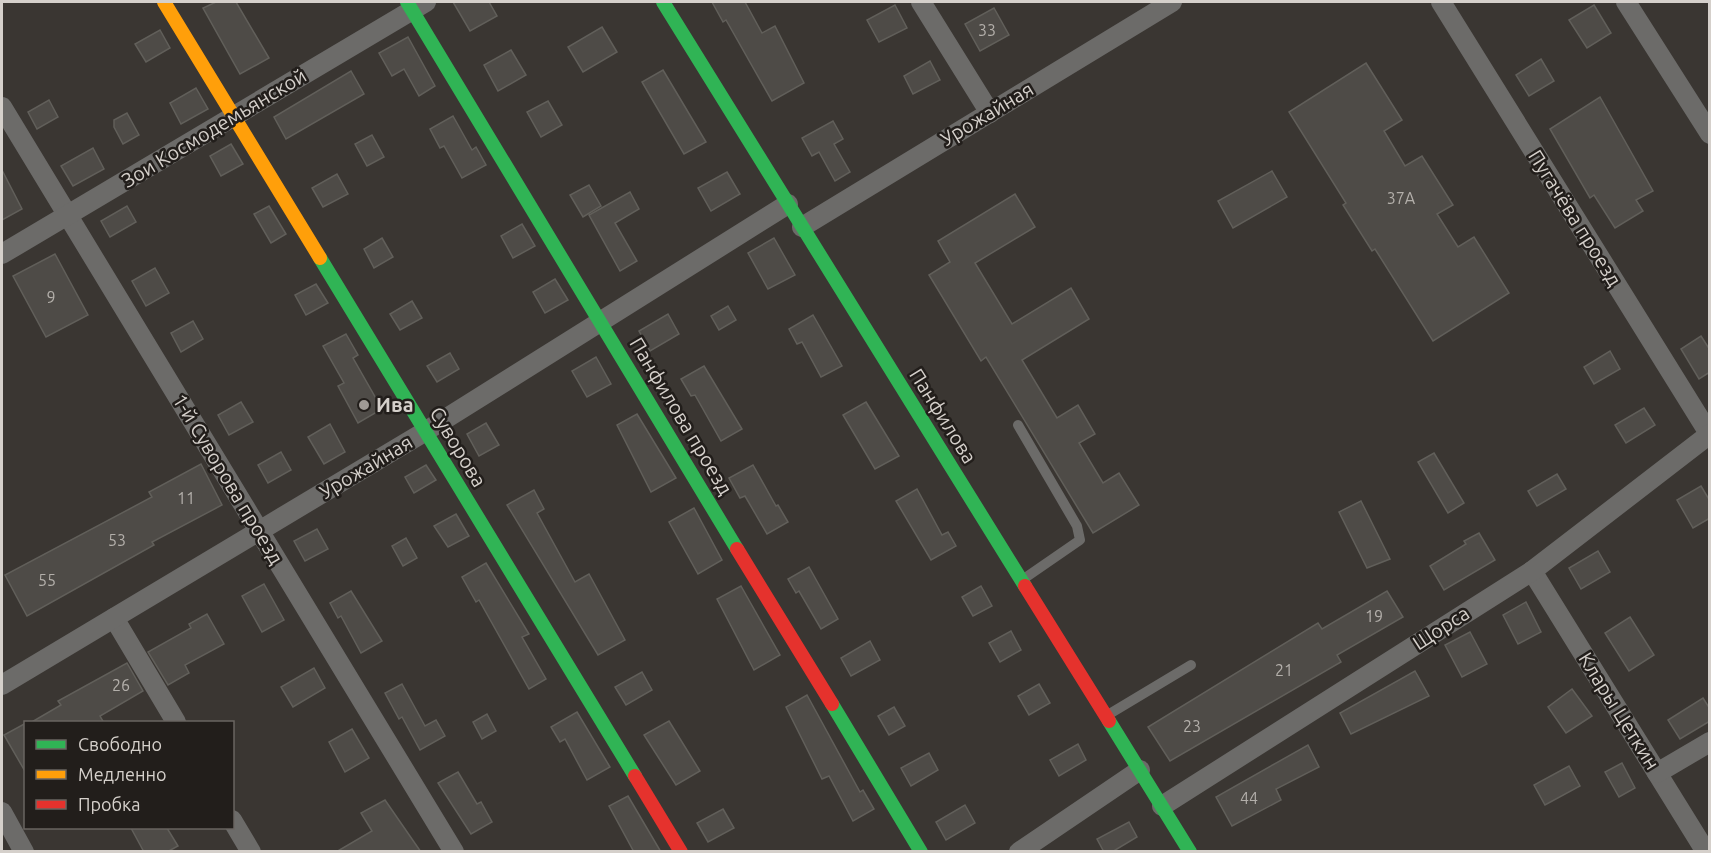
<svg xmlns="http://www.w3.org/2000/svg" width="1711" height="853" font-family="Ubuntu,sans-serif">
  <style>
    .building { fill: #4e4b47; stroke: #615f5a; stroke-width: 1.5 }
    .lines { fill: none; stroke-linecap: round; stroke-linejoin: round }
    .lane { stroke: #6c6b69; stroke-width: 10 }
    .street { stroke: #6c6b69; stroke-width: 20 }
    .fast { stroke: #30b455; stroke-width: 14 }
    .slow { stroke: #ff9f0a; stroke-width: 14 }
    .jam { stroke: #e5322d; stroke-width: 14 }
    .poi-dot { fill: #9f9a95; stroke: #221e1b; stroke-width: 2 }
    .labels { text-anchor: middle; stroke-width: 5; stroke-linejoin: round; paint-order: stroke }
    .number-label { font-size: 16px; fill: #b3afaa }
    .street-label { font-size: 20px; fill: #d5d0cb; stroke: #221e1b }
    .poi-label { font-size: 20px; font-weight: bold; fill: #d5d0cb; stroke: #221e1b; text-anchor: start }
  </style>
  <rect width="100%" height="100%" fill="#3a3632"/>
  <g class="building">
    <path d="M216 2H236L269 58 240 74 203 8Z"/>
    <path d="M453 2H489L497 16 470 31Z"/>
    <path d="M712 2H745L762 33 775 26 804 83 772 101 726 20 723 22Z"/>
    <path d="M895 5 907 28 879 42 867 20Z"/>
    <path d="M1594 5 1611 33 1587 48 1569 20Z"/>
    <path d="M994 8 1009 35 980 51 965 24Z"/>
    <path d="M602 27 617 52 583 72 568 47Z"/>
    <path d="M160 30 170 48 146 62 135 44Z"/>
    <path d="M408 37 435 86 419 96 404 69 392 76 379 53Z"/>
    <path d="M511 50 526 75 498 91 484 65Z"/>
    <path d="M1541 59 1554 81 1529 96 1516 75Z"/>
    <path d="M930 61 940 80 913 94 904 76Z"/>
    <path d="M1366 63 1402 120 1384 131 1405 166 1422 156 1453 205 1437 214 1458 247 1474 237 1509 293 1433 341 1375 249 1372 251 1343 205 1346 203 1289 112Z"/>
    <path d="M663 70 706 142 684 154 642 82Z"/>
    <path d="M351 71 364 94 286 139 274 117Z"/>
    <path d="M196 88 208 109 181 124 170 103Z"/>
    <path d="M1600 97 1653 191 1636 200 1643 211 1615 228 1594 195 1590 198 1550 129Z"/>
    <path d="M49 100 58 117 37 129 28 112Z"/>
    <path d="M548 101 562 125 541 137 527 112Z"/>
    <path d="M127 113 139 135 123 144 114 127V120Z"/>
    <path d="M453 116 472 150 476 147 486 165 462 178 444 146 440 148 430 129Z"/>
    <path d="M833 121 843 139 834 144 850 172 835 181 819 152 812 156 802 138Z"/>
    <path d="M372 135 384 157 367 166 355 144Z"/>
    <path d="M231 144 243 164 221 176 210 156Z"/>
    <path d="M93 148 104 169 73 186 61 166Z"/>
    <path d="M2 170 22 209 2 220Z"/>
    <path d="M1272 171 1287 197 1233 228 1218 201Z"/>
    <path d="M727 172 740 194 711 211 698 188Z"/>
    <path d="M337 174 348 194 323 207 312 188Z"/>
    <path d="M589 185 601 206 583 217 570 195Z"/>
    <path d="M630 192 639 209 615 223 637 261 620 271 589 215Z"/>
    <path d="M1015 194 1035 227 975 263 1012 324 1071 288 1089 319 1022 360 1057 418 1078 405 1095 434 1079 443 1103 483 1119 473 1139 505 1093 533 986 357 981 361 929 275 950 262 938 241Z"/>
    <path d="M127 206 136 222 110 237 101 221Z"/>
    <path d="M269 206 286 234 271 243 254 214Z"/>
    <path d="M522 224 535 246 513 258 501 236Z"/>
    <path d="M382 238 393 257 374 268 364 249Z"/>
    <path d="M774 238 795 275 768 289 748 253Z"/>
    <path d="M55 254 88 315 46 337 13 276Z"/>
    <path d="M155 268 169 293 146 306 132 281Z"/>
    <path d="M555 279 568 300 545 313 533 292Z"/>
    <path d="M316 284 328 303 306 315 295 295Z"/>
    <path d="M412 301 422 318 400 330 390 314Z"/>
    <path d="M728 306 736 320 719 330 711 316Z"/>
    <path d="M668 314 679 334 650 351 639 331Z"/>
    <path d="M813 315 842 366 821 377 802 342 797 344 789 329Z"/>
    <path d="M193 321 203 339 181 352 171 333Z"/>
    <path d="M346 334 358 355 353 358 382 409 358 423 338 386 344 383 323 346Z"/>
    <path d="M1701 336 1710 350V372L1699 379 1681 349Z"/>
    <path d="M1610 351 1620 369 1594 384 1584 367Z"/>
    <path d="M450 353 459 369 437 382 427 366Z"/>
    <path d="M596 357 611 384 587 397 572 371Z"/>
    <path d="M704 366 742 429 721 441 695 395 691 396 681 379Z"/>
    <path d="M241 402 253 422 229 435 218 415Z"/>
    <path d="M866 402 899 456 875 469 843 415Z"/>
    <path d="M1644 408 1655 425 1626 443 1615 425Z"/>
    <path d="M637 414 676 478 651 492 617 425Z"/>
    <path d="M486 423 499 445 479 456 467 434Z"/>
    <path d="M330 424 345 452 324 464 308 437Z"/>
    <path d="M281 452 291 470 268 483 258 465Z"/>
    <path d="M1434 453 1464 503 1448 513 1418 462Z"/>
    <path d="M201 464 222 505 152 542 154 545 27 616 5 575 152 497 149 492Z"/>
    <path d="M426 465 436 480 414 493 405 477Z"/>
    <path d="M753 465 776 506 778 505 788 522 767 534 745 496 740 498 729 478Z"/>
    <path d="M1557 474 1566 489 1537 506 1528 491Z"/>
    <path d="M1701 486 1710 501V518L1693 528 1677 500Z"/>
    <path d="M917 489 942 535 948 532 956 546 931 560 896 501Z"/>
    <path d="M534 490 544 509 537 513 575 582 589 574 625 640 598 655 507 505Z"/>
    <path d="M1361 501 1390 559 1367 568 1339 512Z"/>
    <path d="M694 508 722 560 698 574 669 522Z"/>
    <path d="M456 514 469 536 448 547 434 526Z"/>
    <path d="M317 529 328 549 305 561 294 541Z"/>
    <path d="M1479 533 1495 560 1444 590 1430 566 1466 544 1464 541Z"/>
    <path d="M406 538 417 558 403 566 392 546Z"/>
    <path d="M1598 551 1610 572 1581 589 1569 568Z"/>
    <path d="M486 563 529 634 522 637 546 679 529 689 479 600 476 602 462 577Z"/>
    <path d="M809 567 838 619 821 629 799 591 796 593 788 579Z"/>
    <path d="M264 584 284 620 262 632 242 596Z"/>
    <path d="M741 586 780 655 754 670 717 599Z"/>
    <path d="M981 586 992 606 973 616 962 597Z"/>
    <path d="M351 591 382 641 361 653 341 616 338 618 330 603Z"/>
    <path d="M1387 591 1403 617 1337 655 1341 662 1170 761 1148 727 1318 623 1322 629Z"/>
    <path d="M1526 602 1541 632 1518 644 1503 615Z"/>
    <path d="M207 614 224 644 185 665 189 673 168 685 148 652 191 628 189 624Z"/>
    <path d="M1630 617 1654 655 1629 671 1605 633Z"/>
    <path d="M1011 631 1021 650 1000 662 989 643Z"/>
    <path d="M1470 632 1487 664 1462 677 1445 645Z"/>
    <path d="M870 641 880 660 851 676 841 658Z"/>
    <path d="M127 663 143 691 100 716 104 723H30L61 705 58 701Z"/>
    <path d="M314 668 325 688 293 707 281 687Z"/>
    <path d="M1415 671 1429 696 1351 734 1340 713Z"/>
    <path d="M642 672 652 690 626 705 615 687Z"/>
    <path d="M402 684 425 726 436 720 445 736 420 750 402 717 399 719 385 693Z"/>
    <path d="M1039 684 1050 703 1029 715 1018 696Z"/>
    <path d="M1572 689 1592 716 1566 733 1548 707Z"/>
    <path d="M807 695 860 792 863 790 874 809 853 821 829 776 822 779 786 707Z"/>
    <path d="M1703 698 1710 709V721L1680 739 1668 720Z"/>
    <path d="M894 707 905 726 889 735 878 716Z"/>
    <path d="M577 712 610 767 587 780 565 739 560 742 551 727Z"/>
    <path d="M487 714 496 731 482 739 473 722Z"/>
    <path d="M669 721 700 771 676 785 644 735Z"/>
    <path d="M26 723V773L4 735Z"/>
    <path d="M352 729 369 758 345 772 329 742Z"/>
    <path d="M1078 744 1086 760 1059 776 1050 760Z"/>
    <path d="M1308 745 1319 767 1276 789 1281 800 1232 826 1216 797Z"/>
    <path d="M929 753 938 770 911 786 901 768Z"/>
    <path d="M1622 763 1635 788 1619 797 1605 772Z"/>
    <path d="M1569 766 1580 786 1545 805 1534 785Z"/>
    <path d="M458 772 477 804 481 802 492 822 471 834 438 783Z"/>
    <path d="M628 796 661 852H634L609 806Z"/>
    <path d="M385 800 421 852H336L372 831 361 813Z"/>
    <path d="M965 805 975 823 946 840 936 822Z"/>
    <path d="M723 809 734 828 708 842 697 823Z"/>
    <path d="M1129 822 1137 837 1112 852H1104L1097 839Z"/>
    <path d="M131 828H167L178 846 167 852H144Z"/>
  </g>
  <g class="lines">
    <g class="lane">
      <path d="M1018 425 1077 526 1080 540 1022 580"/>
      <path d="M1106 716 1191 665"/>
    </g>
    <g class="street">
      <path d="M921 2 990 113"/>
      <path d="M1441 2 1710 435"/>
      <path d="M1626 2 1710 134"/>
      <path d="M2 107 454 852"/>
      <path d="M802 227 1172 2"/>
      <path d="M2 254 426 2"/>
      <path d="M1532 571 1706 852"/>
      <path d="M114 618 176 722"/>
      <path d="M2 685 426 431 788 204"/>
      <path d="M1657 773 1710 742"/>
      <path d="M1162 806 1532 571 1710 434"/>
      <path d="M2 812 24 852"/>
      <path d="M232 820 251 852"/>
      <path d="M1019 852 1140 770"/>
    </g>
    <g class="fast">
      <path d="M407 2 737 549"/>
      <path d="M663 2 1025 586"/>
      <path d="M320 258 635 776"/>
      <path d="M832 704 921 852"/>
      <path d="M1109 721 1190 852"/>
    </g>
    <path class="slow" d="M164 2 320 258"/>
    <g class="jam">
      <path d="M737 549 832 704"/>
      <path d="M1025 586 1109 721"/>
      <path d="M635 776 681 852"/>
    </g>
  </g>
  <circle class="poi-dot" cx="364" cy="405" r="6"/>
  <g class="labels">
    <g class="number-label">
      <text x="987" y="36">33</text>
      <text x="1401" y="204">37А</text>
      <text x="51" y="303">9</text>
      <text x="186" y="504">11</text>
      <text x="117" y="546">53</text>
      <text x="47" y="586">55</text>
      <text x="1374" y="622">19</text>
      <text x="1284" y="676">21</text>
      <text x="121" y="691">26</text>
      <text x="1192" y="732">23</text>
      <text x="1249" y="804">44</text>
    </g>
    <g class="street-label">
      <text transform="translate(987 114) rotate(-31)" y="7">Урожайная</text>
      <text transform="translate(214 128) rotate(-31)" y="7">Зои Космодемьянской</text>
      <text transform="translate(1575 218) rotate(58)" y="7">Пугачёва проезд</text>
      <text transform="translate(681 416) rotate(59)" y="7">Панфилова проезд</text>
      <text transform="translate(943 416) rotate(58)" y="7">Панфилова</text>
      <text transform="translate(458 447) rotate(59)" y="7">Суворова</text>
      <text transform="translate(366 467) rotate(-31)" y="7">Урожайная</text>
      <text transform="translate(228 479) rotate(59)" y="7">1-й Суворова проезд</text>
      <text transform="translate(1441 628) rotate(-33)" y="7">Щорса</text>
      <text transform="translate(1619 711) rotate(58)" y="7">Клары Цеткин</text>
    </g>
    <g class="poi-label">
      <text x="376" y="412">Ива</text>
    </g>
  </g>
  <rect width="1711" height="853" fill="none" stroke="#d5d0cb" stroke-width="6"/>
  <rect x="24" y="721" width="210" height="108" fill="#221e1b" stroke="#6a6561" stroke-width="1.5"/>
  <rect x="36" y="740" width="30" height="9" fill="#30b455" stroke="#6a6561" stroke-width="1.5"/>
  <text x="78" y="751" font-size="18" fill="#d5d0cb">Свободно</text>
  <rect x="36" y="770" width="30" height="9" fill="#ff9f0a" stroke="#6a6561" stroke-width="1.5"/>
  <text x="78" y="781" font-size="18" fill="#d5d0cb">Медленно</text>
  <rect x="36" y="800" width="30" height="9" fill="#e5322d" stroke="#6a6561" stroke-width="1.5"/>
  <text x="78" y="811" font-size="18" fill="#d5d0cb">Пробка</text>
</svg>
